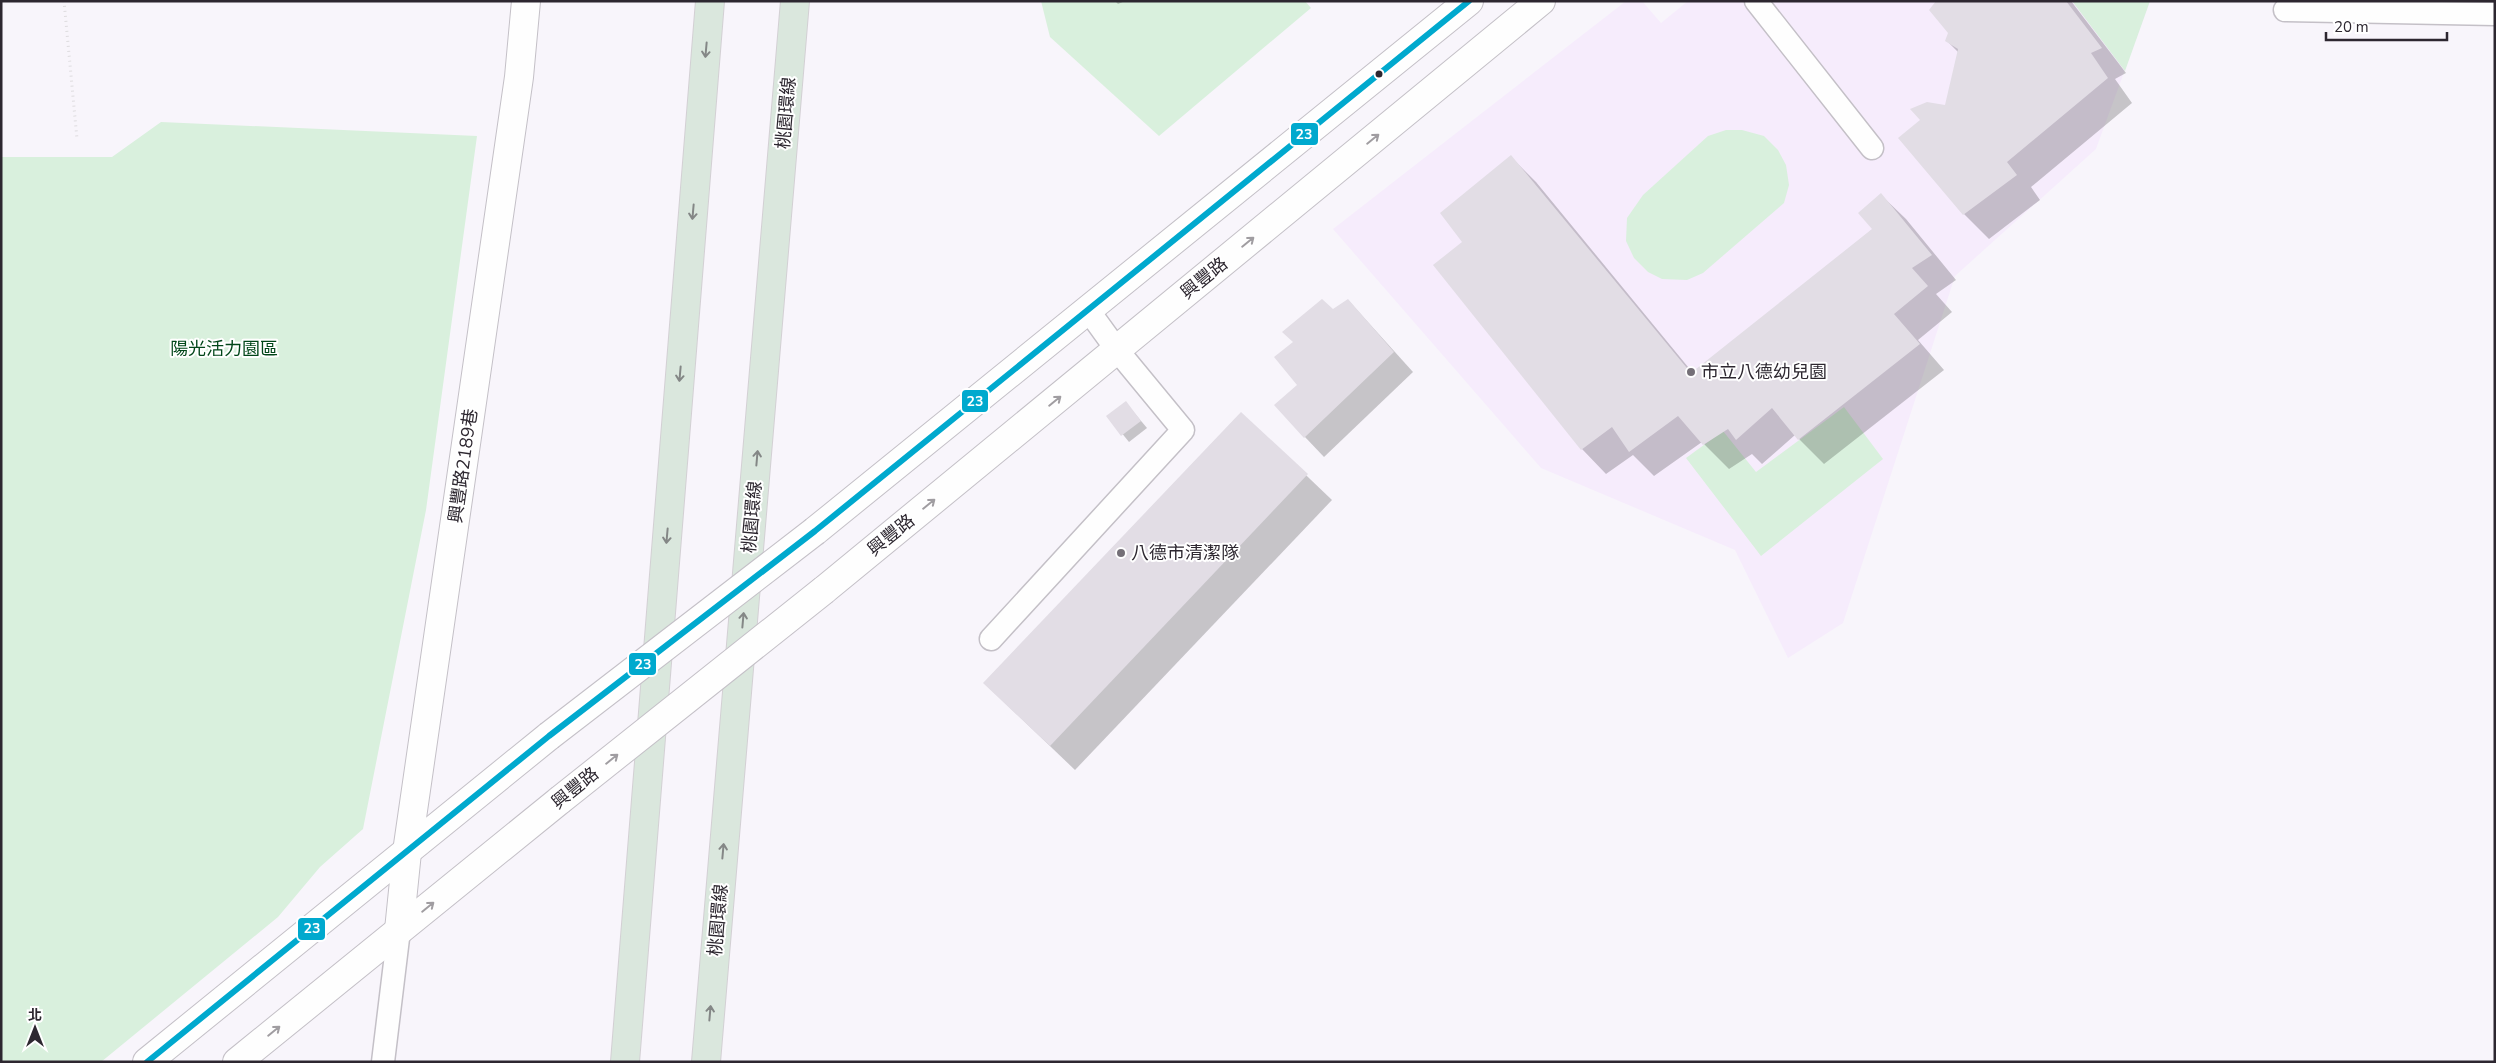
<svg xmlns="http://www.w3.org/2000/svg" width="2496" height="1063" font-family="'Nunito Sans','Noto Sans TC',sans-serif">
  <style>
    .built { fill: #f6ecfc }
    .green { fill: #d9f0dd }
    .shadow { fill: #0003 }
    .building { fill: #e2dde5 }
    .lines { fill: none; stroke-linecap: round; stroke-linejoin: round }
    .service-casing { stroke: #c4c0c7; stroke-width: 25 }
    .minor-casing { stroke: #c4c0c7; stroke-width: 30 }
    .secondary-casing { stroke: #c4c0c7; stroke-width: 30 }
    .motorway-casing { stroke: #d3d0d4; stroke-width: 30 }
    .path { stroke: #dedcdf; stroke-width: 3; stroke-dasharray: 1 4; stroke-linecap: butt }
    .service { stroke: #fefefe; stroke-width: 22 }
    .minor { stroke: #fefefe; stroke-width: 28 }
    .secondary { stroke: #fefefe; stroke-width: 28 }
    .motorway { stroke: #dae7dd; stroke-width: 28 }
    .secondary-bridge-casing { stroke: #c4c0c7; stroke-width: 30; stroke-linecap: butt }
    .secondary-bridge { stroke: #fefefe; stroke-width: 28 }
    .bus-1-casing { stroke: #fff; stroke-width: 10 }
    .bus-1 { stroke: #00a9ce; stroke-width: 6 }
    .oneway { stroke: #848786 }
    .oneway2 { stroke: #a09da1 }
    .bus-dot { fill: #2d2730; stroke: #fff; stroke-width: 2 }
    .poi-dot { fill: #746f77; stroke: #fff; stroke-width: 2 }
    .labels { text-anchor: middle; stroke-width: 4; stroke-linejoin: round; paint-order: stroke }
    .street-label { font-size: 18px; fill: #2d2730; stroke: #fff }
    .park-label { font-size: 18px; fill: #014619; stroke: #fff }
    .poi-label { font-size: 18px; fill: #2d2730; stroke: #fff; text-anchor: start }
    .line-badge { stroke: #fff; stroke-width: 2 }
    .badge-label { font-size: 14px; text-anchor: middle; font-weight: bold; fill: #fff }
  </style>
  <rect width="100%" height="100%" fill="#f8f5fb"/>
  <path class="built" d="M1626 1H1642L1661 23 1688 1H2150L2096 149 1955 276 1843 623 1788 658 1735 550 1541 468 1333 229Z"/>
  <g class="green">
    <path d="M1041 1H1305L1311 8 1159 136 1050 37Z"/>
    <path d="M2072 1H2150L2125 71Z"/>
    <path d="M161 122 477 136 426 510 363 829 320 867 278 917 101 1062H1V157H112Z"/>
    <path d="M1726 130H1742L1764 136 1778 150 1786 165 1789 185 1784 203 1703 273 1687 280 1662 279 1648 272 1634 258 1626 241 1627 218 1643 195 1708 136Z"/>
    <path d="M1844 407 1883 459 1761 556 1686 458 1723 431 1756 472Z"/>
  </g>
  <g class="shadow">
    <path d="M1115 1H1125L1118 4Z"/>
    <path d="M1938 1H2071L2126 73 2115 79 2132 103 2031 187 2040 200 1989 239 1964 214 1900 138 1946 106 1958 52 1947 41 1949 33Z"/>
    <path d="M1511 157 1536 182 1693 373 1873 229 1881 195 1906 219 1956 280 1936 294 1952 312 1918 340 1944 370 1824 464 1795 435 1762 464 1752 454 1729 469 1702 442 1654 476 1633 455 1606 474 1582 449 1464 242Z"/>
    <path d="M1348 300 1413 372 1324 457 1305 437 1299 385 1333 311Z"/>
    <path d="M1126 403 1147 428 1129 442 1108 416Z"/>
    <path d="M1241 413 1332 500 1075 770 984 683Z"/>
  </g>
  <g class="building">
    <path d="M1936 1H2066L2102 48 2091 53 2108 78 2007 162 2017 175 1963 215 1898 138 1920 120 1910 109 1927 102 1945 105 1958 49 1945 41 1948 33 1929 10Z"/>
    <path d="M1511 155 1691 373 1872 229 1858 213 1881 193 1932 255 1912 268 1928 286 1894 314 1920 344 1798 440 1772 408 1736 440 1728 429 1703 445 1678 416 1629 452 1612 427 1581 450 1433 265 1462 242 1440 213Z"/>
    <path d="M1322 299 1333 309 1348 299 1394 352 1304 438 1274 405 1297 385 1274 357 1293 342 1282 332Z"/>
    <path d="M1126 401 1141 421 1121 436 1106 416Z"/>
    <path d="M1241 412 1308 474 1050 746 983 683Z"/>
  </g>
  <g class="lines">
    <g class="service-casing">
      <g id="service">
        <path d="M1756 1 1872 148"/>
        <path d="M2285 10 2495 14"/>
        <path d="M991 639 1183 430 1117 350 1088 310"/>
        <path d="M383 1062 399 930"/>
      </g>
    </g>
    <g class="minor-casing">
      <path id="minor" d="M399 930 407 852 519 77 526 1"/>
    </g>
    <g class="secondary-casing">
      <g id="secondary">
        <path d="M815 531 1469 1"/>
        <path d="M824 590 1541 1"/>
        <path d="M147 1062 549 736"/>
        <path d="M237 1062 560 800"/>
      </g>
    </g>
    <g class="motorway-casing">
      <g id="motorway">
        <path d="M625 1062 710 1"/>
        <path d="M706 1062 795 1"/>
      </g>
    </g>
    <path class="path" d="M64 1 77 139"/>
    <use href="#service" class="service"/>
    <use href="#minor" class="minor"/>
    <use href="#secondary" class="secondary"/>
    <use href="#motorway" class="motorway"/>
    <g class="secondary-bridge-casing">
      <g id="secondary-bridge">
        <path d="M549 736 815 531"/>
        <path d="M560 800 824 590"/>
      </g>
    </g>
    <use href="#secondary-bridge" class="secondary-bridge"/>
    <g class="bus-1-casing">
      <path id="bus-1" d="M147 1062 549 736 815 531 1469 1"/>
    </g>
    <use href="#bus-1" class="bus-1"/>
  </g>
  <defs><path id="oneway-shaft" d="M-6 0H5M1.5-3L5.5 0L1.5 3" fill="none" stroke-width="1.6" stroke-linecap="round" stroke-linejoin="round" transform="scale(1.25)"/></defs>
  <g class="oneway">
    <use href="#oneway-shaft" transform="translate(706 50) rotate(95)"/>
    <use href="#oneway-shaft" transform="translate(693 212) rotate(95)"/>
    <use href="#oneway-shaft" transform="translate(680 374) rotate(95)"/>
    <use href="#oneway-shaft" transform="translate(757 458) rotate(-85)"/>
    <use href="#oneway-shaft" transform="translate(667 536) rotate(95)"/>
    <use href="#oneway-shaft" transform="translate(743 620) rotate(-85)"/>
    <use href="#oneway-shaft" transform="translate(723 851) rotate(-85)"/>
    <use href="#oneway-shaft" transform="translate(710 1013) rotate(-85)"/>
  </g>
  <g class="oneway2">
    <use href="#oneway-shaft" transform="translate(1373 139) rotate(-39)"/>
    <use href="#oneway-shaft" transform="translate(1248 242) rotate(-39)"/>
    <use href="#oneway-shaft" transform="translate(1055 401) rotate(-39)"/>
    <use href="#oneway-shaft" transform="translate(929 504) rotate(-39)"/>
    <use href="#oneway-shaft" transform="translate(612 759) rotate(-39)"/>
    <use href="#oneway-shaft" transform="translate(428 907) rotate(-39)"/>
    <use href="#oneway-shaft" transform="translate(274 1031) rotate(-39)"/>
  </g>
  <circle class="bus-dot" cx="1379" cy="74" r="4.5"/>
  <g class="poi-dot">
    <circle cx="1691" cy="372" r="5"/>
    <circle cx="1121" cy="553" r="5"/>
  </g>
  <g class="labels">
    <g class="street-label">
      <text transform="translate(786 113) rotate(-85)" y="6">桃園環線</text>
      <text transform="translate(1204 278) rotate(-39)" y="6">興豐路</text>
      <text transform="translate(463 466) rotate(-82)" y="6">興豐路2189巷</text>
      <text transform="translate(752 517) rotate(-85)" y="6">桃園環線</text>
      <text transform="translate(891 535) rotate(-39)" y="6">興豐路</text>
      <text transform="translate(575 788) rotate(-39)" y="6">興豐路</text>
      <text transform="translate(718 920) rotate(-85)" y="6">桃園環線</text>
    </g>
    <g class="park-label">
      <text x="224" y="355">陽光活力園區</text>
    </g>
    <g class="poi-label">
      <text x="1701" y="378">市立八德幼兒園</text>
      <text x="1131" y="559">八德市清潔隊</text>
    </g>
  </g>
  <g class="line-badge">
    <rect x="1290" y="122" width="29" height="24" rx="5" fill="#00a9ce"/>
    <rect x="961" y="389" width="28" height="24" rx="5" fill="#00a9ce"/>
    <rect x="628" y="652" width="29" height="24" rx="5" fill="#00a9ce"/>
    <rect x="297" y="917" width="29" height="24" rx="5" fill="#00a9ce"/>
  </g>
  <g class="badge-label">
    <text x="1304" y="139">23</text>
    <text x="975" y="406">23</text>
    <text x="643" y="669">23</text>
    <text x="312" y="933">23</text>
  </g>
  <rect width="2496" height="1063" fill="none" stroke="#2d2730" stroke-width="5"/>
  <g transform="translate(35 1028)" stroke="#ffffff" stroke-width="4" paint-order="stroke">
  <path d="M0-4L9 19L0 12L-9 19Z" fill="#2d2730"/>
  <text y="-8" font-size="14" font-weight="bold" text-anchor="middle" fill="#2d2730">北</text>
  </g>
  <path d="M2326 32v8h121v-8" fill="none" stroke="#2d2730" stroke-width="2.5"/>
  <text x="2334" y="32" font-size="15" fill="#2d2730" stroke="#ffffff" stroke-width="4" paint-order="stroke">20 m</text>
</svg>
